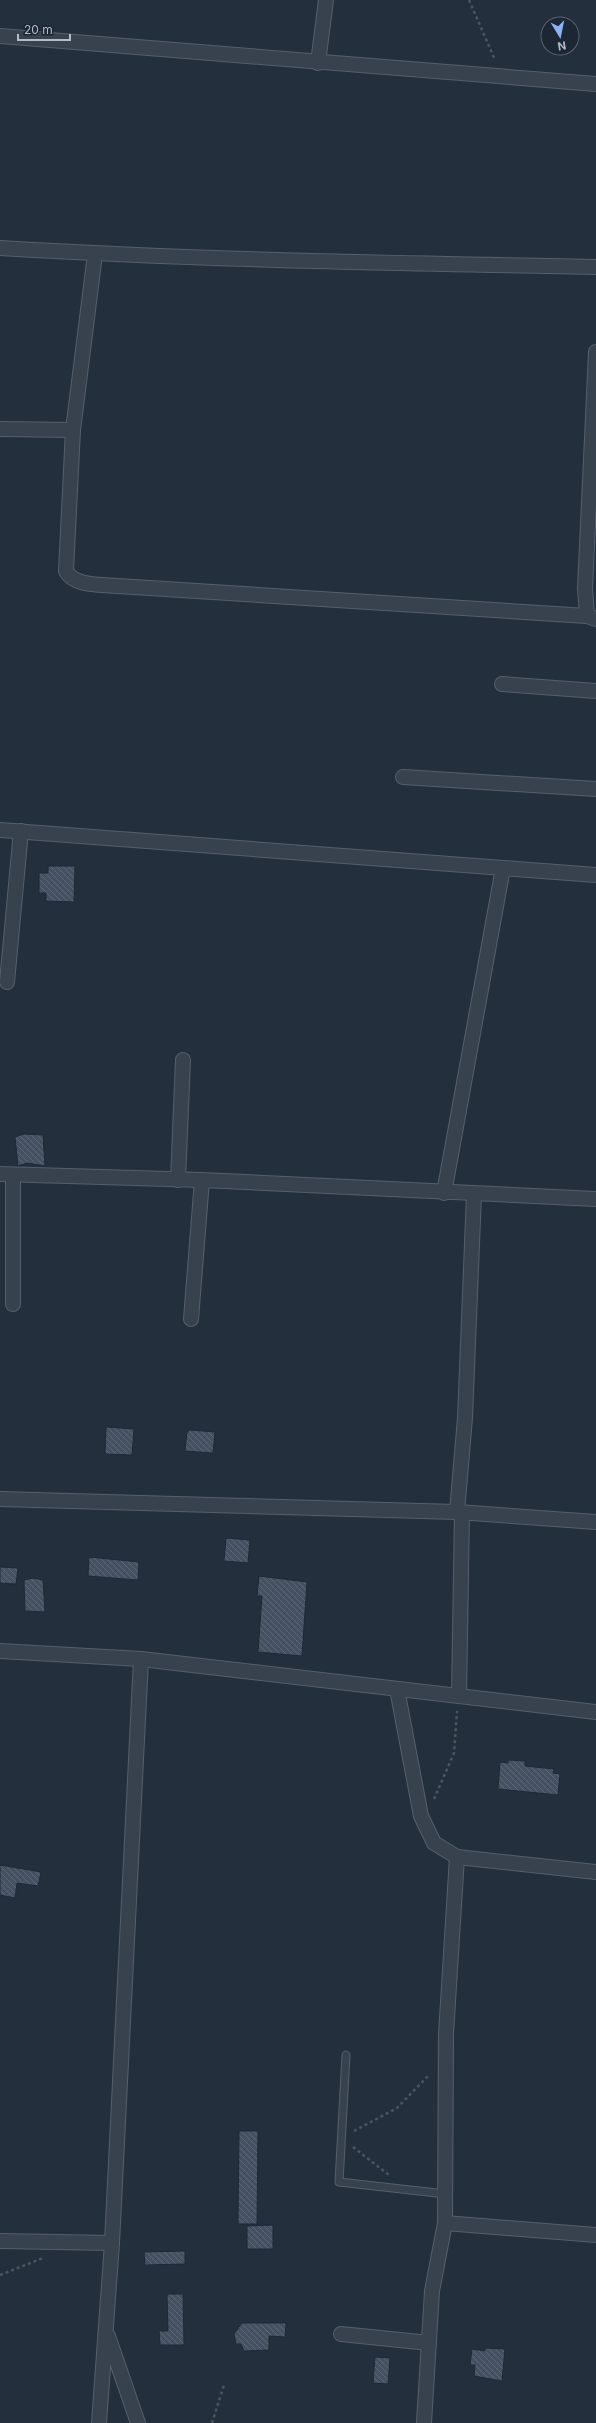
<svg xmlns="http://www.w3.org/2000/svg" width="596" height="2423" font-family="Inter,sans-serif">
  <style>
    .building { fill: url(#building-back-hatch); stroke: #1f2835 }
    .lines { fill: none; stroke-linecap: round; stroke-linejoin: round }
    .lane-casing { stroke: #565f6c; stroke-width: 9 }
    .street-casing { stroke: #565f6c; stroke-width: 16 }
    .path { stroke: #44595c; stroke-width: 2.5; stroke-dasharray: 3 3; stroke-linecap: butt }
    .lane { stroke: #38414e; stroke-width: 7 }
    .street { stroke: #38414e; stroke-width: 14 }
  </style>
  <defs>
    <pattern id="building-back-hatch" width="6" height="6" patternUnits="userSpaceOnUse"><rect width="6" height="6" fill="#455162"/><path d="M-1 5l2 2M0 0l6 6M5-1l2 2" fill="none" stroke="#5d6877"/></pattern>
  </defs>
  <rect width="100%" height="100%" fill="#242f3e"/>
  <g class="building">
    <path d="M48 866H75L74 902 46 901V893H39V873H48Z"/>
    <path d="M24 1134 43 1135 45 1166 27 1163 18 1166 15 1137Z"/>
    <path d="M106 1427 134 1429 132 1455 105 1454Z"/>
    <path d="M190 1430 215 1432 213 1453 185 1451 187 1432Z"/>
    <path d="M226 1538 250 1540 248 1563 224 1561Z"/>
    <path d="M89 1557 139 1562 138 1580 88 1576Z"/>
    <path d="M0 1567 18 1568 16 1584 0 1583Z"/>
    <path d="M259 1576 307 1582 302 1656 258 1652 262 1596H257Z"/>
    <path d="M33 1578 43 1580 45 1612 25 1611 24 1580Z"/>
    <path d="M508 1760 525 1761V1766L554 1769 553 1773 560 1774 558 1795 498 1789 500 1762 508 1763Z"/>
    <path d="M0 1865 41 1872 38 1886 17 1883 15 1898 0 1895Z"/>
    <path d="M239 2131H258L257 2224H238Z"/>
    <path d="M273 2225V2249H247V2226Z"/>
    <path d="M185 2251V2264L145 2265 144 2252Z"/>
    <path d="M167 2294H183L184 2345H160L159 2331H168Z"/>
    <path d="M242 2323H286L285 2337 269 2336V2350L244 2351 241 2344H236L234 2334Z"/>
    <path d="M485 2348 505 2349 502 2381 474 2376 475 2365H470L472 2349 485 2351Z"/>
    <path d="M375 2357 390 2358 388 2384 373 2383Z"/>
  </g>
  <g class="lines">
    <g class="lane-casing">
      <path id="lane" d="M346 2055 339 2182 446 2194"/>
    </g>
    <g class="street-casing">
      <g id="street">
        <path d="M0 36 596 84"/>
        <path d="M318 63 326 0"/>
        <path d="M0 248C198 260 397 263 596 267"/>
        <path d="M95 254 73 430 66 571C75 587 100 584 118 586L587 616"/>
        <path d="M0 429 73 430"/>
        <path d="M596 619 587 616 585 588 596 352"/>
        <path d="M502 684 596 691"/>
        <path d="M403 777 596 789"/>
        <path d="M0 830 596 875"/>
        <path d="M7 982 21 831"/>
        <path d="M0 1174 202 1180 596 1199"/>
        <path d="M13 1176V1304"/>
        <path d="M178 1180 183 1060"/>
        <path d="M444 1193 503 868"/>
        <path d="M191 1319 202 1180"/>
        <path d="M0 1499 457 1512 596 1522"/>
        <path d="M457 1512 465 1418 474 1194"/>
        <path d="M0 1651 141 1659 596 1712"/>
        <path d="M397 1689 421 1816 434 1843 457 1857 596 1872"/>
        <path d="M459 1696 462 1513"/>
        <path d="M445 2223 596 2235"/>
        <path d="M0 2241 112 2243"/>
        <path d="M341 2334 429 2343"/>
        <path d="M108 2336 138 2423"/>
        <path d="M99 2423 112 2243 141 1659"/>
        <path d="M424 2423 432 2291 445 2223 446 2034 457 1857"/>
      </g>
    </g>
    <g class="path">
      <path d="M469 0 495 60"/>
      <path d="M434 1799 454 1753 457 1711"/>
      <path d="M354 2131 397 2108 430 2074"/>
      <path d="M353 2147 389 2175"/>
      <path d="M0 2275 43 2258"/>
      <path d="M212 2423 224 2385"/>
    </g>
    <use href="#lane" class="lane"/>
    <use href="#street" class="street"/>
  </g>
  <g transform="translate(560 36) rotate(170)"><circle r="19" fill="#1d2633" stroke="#59626f"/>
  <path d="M0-3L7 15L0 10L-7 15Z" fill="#8ab4f8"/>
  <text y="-6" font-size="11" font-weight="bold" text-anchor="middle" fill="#b4bcc9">N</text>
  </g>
  <path d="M18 34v6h52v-6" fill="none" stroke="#b4bcc9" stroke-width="2"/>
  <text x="24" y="34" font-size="12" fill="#b4bcc9" stroke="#1d2633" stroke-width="3" paint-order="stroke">20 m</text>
</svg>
